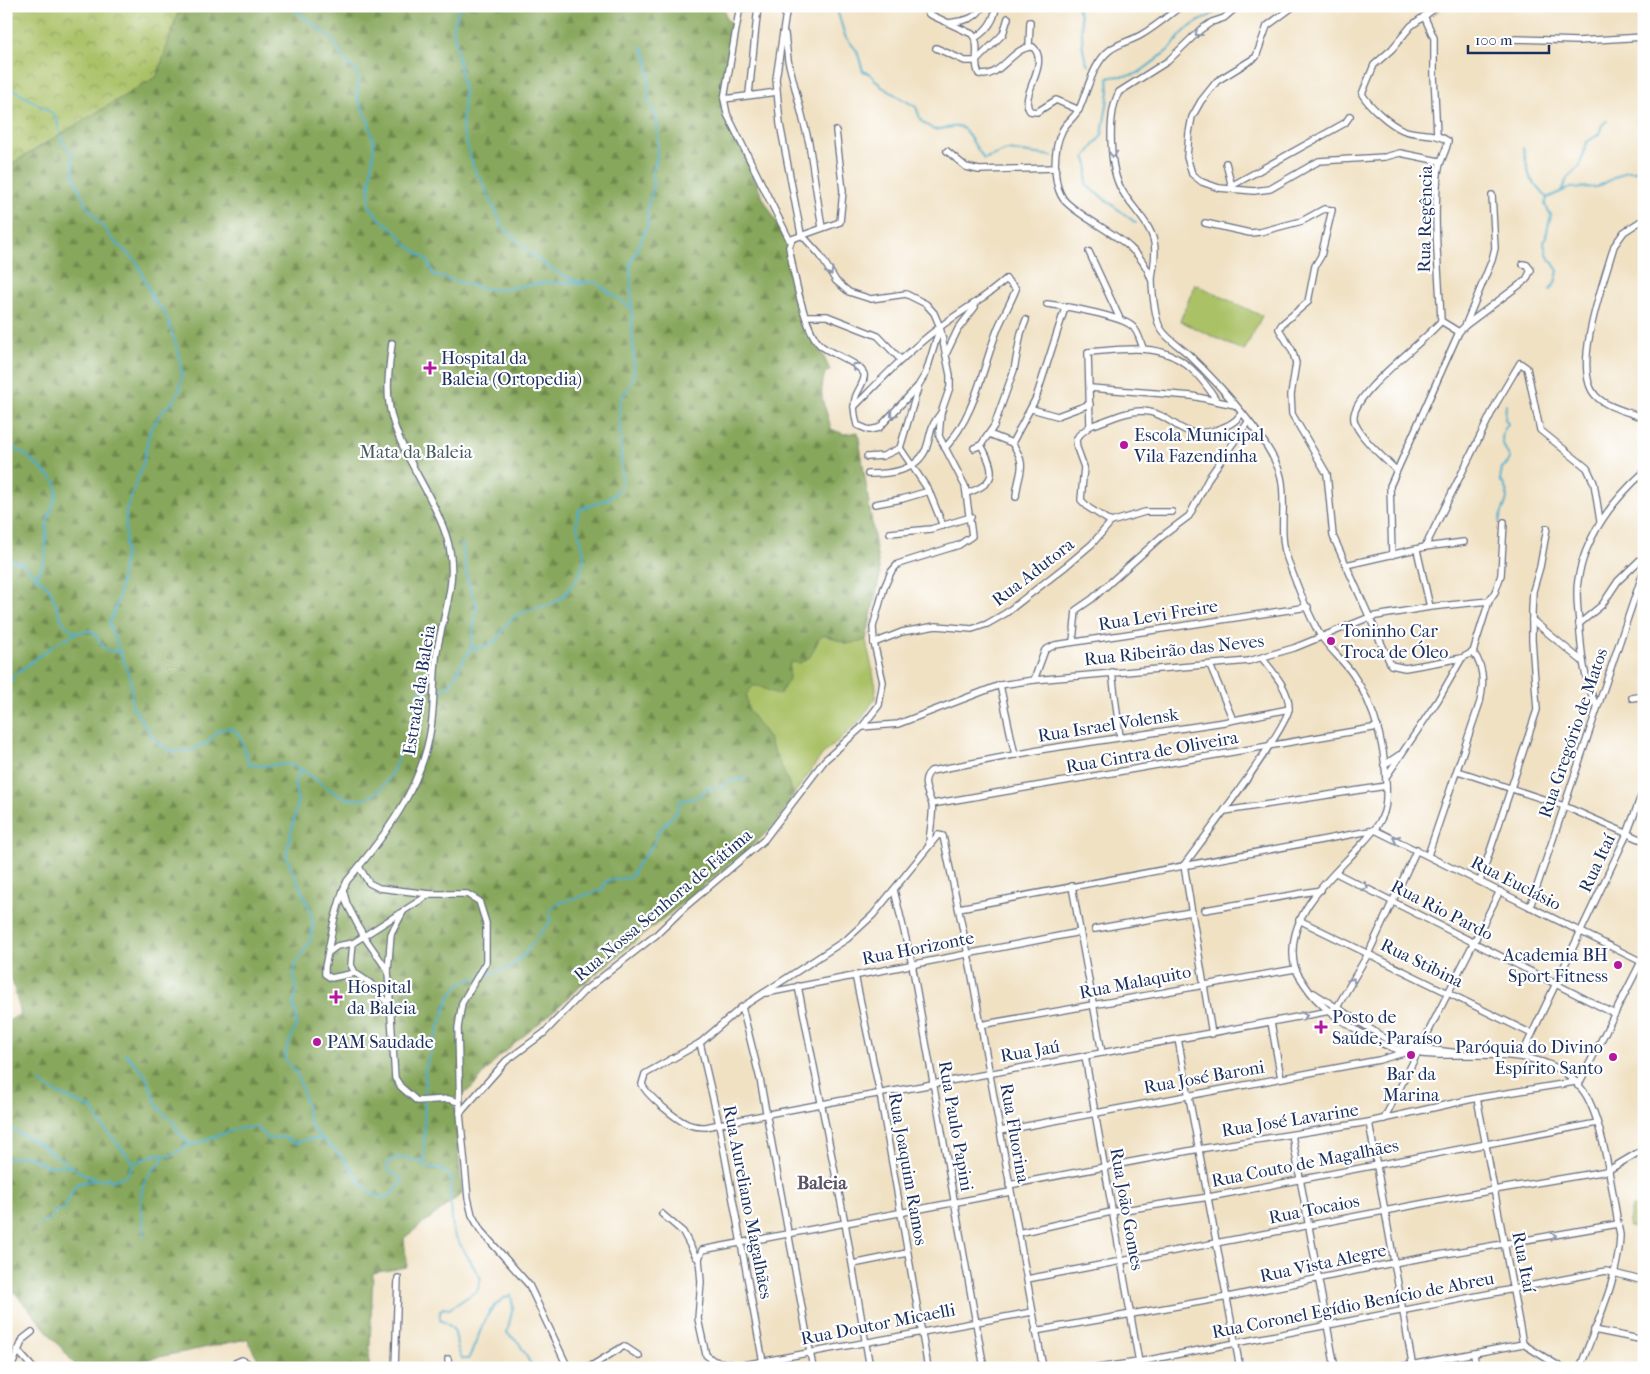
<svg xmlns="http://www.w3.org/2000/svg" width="1650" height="1374" font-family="'IM FELL French Canon',serif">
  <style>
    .forest { fill: url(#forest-firs); stroke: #516b5c }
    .park { fill: url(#park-crowns); stroke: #627862 }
    .garden { fill: #aac166; stroke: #627862 }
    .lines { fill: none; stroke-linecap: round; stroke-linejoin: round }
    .stream { stroke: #4cadcb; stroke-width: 2 }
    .minor-casing { stroke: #666d81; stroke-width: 8 }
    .minor { stroke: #fff; stroke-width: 5.5 }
    .oneway { stroke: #8d97ae }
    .poi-dot { fill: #b5179e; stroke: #fff; stroke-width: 2 }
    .labels { text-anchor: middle; stroke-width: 4.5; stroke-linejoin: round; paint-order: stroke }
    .street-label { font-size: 18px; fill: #1b2f5e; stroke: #fff }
    .poi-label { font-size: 18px; fill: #1b2f5e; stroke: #fff; text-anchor: start }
    .park-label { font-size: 18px; fill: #465b60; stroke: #fff }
    .neighbourhood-label { font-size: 19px; font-weight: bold; fill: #5c5265; stroke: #fff }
  </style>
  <defs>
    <pattern id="forest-firs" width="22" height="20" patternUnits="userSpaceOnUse" patternTransform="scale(1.25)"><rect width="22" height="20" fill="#87a75b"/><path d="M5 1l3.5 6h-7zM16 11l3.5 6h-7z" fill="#6e884e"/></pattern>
    <pattern id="park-crowns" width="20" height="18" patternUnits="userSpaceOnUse" patternTransform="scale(1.25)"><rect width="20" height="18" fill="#aac166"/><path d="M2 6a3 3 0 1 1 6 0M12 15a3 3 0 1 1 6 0" fill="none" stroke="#8a9d57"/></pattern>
  </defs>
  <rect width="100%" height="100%" fill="#fff"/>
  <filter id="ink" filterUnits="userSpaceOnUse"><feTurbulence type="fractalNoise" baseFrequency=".02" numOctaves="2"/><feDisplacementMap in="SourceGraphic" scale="10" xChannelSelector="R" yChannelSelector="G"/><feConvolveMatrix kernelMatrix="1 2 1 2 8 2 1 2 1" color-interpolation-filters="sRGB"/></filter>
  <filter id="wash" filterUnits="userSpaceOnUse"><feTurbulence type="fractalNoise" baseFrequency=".0096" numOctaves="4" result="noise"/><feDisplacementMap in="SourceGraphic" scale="20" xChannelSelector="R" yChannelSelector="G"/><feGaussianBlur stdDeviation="1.12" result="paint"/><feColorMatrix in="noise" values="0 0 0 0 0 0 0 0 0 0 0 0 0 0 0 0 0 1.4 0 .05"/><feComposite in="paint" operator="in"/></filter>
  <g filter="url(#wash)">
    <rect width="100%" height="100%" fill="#f0e1c3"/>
    <path class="forest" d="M180 6H724L726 19 733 24 724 108 762 196 787 241 799 303 830 370 825 373C817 400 826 404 831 429L844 434 858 432 880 575 866 640 847 645 829 636 810 657 800 664 779 695 748 709 767 736 794 794 777 822 760 839 576 990C552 1014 525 1034 499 1057 484 1071 474 1092 454 1099L462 1194 404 1238 407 1267 373 1273 369 1368H263L247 1339 106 1368H78L6 1282V1022L21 1014 6 958V167L157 76Z"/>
    <path class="park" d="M6 6H180L157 76 6 167Z"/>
    <g class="garden">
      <path d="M1195 284 1262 316 1244 351 1180 321Z"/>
      <path d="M825 635 847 644 866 640 876 687 875 698 861 720 822 755 794 794 767 736 748 709 746 695 753 686H758L779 695 789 679 790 662 800 663 810 657 820 637Z"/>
      <path d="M1632 1207 1644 1209V1229L1628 1226Z"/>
    </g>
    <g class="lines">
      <g class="stream">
        <path d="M290 6 332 39 345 61 355 70 358 77 357 97 369 122 374 144 369 194 370 207 380 219 399 234 403 242 426 259 434 275 477 287 495 290 549 282 583 284"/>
        <path d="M460 6 453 27 464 93 462 128 475 171 481 179 503 227C525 249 561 286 595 282L630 307"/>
        <path d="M836 6 845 36 857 51 863 71 870 74 882 87 916 107 921 121 934 130 959 126 965 130 984 159 1007 150 1052 156"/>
        <path d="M1076 6C1086 20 1078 48 1088 65"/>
        <path d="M6 88 14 90 52 113 57 121 62 141 72 154 74 177 86 205 114 241 137 262 154 301 165 312 178 351 182 373 180 389 173 402 164 409 150 430 143 464 126 510 125 554 118 601 109 624 131 680 132 706 158 744 174 752 192 750 210 741 218 730 232 728 240 736 249 764C263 770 282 760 295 766 313 775 331 794 350 799 379 806 392 773 401 752 405 744 411 736 413 728 416 716 416 702 420 690H424L427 695"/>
        <path d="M1523 148 1530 178 1547 198"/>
        <path d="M1562 189 1568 177 1580 166 1587 142 1599 134 1602 125 1607 121"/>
        <path d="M1136 223 1086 185 1088 164 1085 157 1102 135 1109 92 1108 78C1118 74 1129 78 1138 73 1142 71 1169 50 1172 47 1177 39 1184 30 1193 25 1203 18 1214 16 1222 6"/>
        <path d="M1550 290 1555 283 1558 271 1547 254 1544 244 1551 215 1545 205 1547 198 1569 188 1597 187 1627 171H1644"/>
        <path d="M6 443 26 455 56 482 57 493 47 522 45 559 36 579"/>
        <path d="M1499 522C1502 505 1515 498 1500 480L1502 468 1508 463 1510 458C1502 444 1498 437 1508 424L1505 419 1506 405"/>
        <path d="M6 560 23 563C32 575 40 578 48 587 58 599 57 628 76 632 81 633 87 630 92 631L106 650 121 652"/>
        <path d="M59 642 77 633"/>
        <path d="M471 649C509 644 494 632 514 617 527 607 544 609 557 601 566 595 578 578 582 568 590 544 569 530 580 509 595 503 615 500 622 484L619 406C621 391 631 392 634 373L630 264 648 225 647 209 653 189 652 173 656 162 658 143 657 118 648 100 649 74 647 58 642 47"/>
        <path d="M6 692 14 675 55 644"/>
        <path d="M437 692 450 685 465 657 471 649 477 605 468 583 462 544"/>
        <path d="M298 770 299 775 294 784 298 802 286 856 310 909 313 924 310 941 295 965 294 977 297 991 293 1005C304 1029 286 1036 285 1059 289 1066 295 1069 298 1077 303 1086 308 1122 312 1128 321 1139 333 1147 342 1157 357 1175 381 1224 403 1179L389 1171 387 1163C400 1152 410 1160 423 1163"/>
        <path d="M480 977 512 966 526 952 550 921V910L559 903 602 890 606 881 631 877 637 865 654 843 659 831 677 811 680 801 698 797 708 787 720 789 727 782 746 778"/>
        <path d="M475 978 461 983 449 997 425 1069 424 1163 429 1168H439L452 1177 450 1193 453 1232 481 1279 477 1291 449 1309 443 1308 440 1311V1320C465 1331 450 1343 463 1359H468C481 1337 483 1305 511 1295L513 1307 507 1333 519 1343 533 1368"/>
        <path d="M125 1053C132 1061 140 1068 146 1077 153 1090 156 1114 172 1119L178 1131 190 1145"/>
        <path d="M39 1082 57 1093 93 1109 99 1122 133 1162"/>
        <path d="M6 1126C13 1131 20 1133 27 1137 54 1150 75 1177 105 1180L108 1177 112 1181 127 1175 134 1163 157 1154 169 1156 178 1152 185 1146C206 1144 236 1123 258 1128L268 1139 283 1137 296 1143 307 1139H321"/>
        <path d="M6 1159 26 1155 49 1167 55 1165 69 1167"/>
        <path d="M37 1226 51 1218 55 1211 64 1209 76 1184 94 1180"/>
        <path d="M144 1236C143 1203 131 1186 162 1162V1155"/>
      </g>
    </g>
  </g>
  <g filter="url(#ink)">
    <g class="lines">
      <g class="minor-casing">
        <g id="minor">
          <path d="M740 6 724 99 727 114 790 241"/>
          <path d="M923 6 929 14 972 34C982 47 972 61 979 74 999 81 1013 45 1033 47 1051 64 1018 96 1030 111L1037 112 1056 100 1079 110"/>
          <path d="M1238 6 1224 18 1212 22 1200 30 1168 61 1119 92C1107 115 1109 171 1123 192 1132 208 1150 223 1154 242 1157 255 1153 266 1152 279 1152 289 1155 321 1161 329 1167 339 1179 346 1188 354 1215 380 1273 442 1281 477 1287 503 1278 532 1287 558 1296 583 1306 610 1319 633 1328 648 1342 659 1352 673 1377 708 1388 757 1386 799 1386 818 1374 831 1362 844 1335 874 1292 908 1293 953 1293 961 1294 967 1298 974 1304 984 1312 996 1320 1003 1337 1020 1380 1046 1403 1051 1460 1064 1545 1036 1584 1092 1604 1121 1613 1198 1620 1235 1619 1278 1595 1327 1580 1368"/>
          <path d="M1294 6 1267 26 1256 57 1217 81 1201 101 1192 117 1189 133 1187 157 1192 174 1202 182 1219 188 1254 191 1270 189 1319 161 1385 157 1400 153 1439 161"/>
          <path d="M1438 6 1411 26 1392 49 1374 65 1362 94C1369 106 1389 124 1403 130 1417 136 1434 131 1448 141 1446 153 1439 161 1438 174 1433 222 1439 272 1441 321L1459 332"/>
          <path d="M740 8 758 7"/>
          <path d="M1424 16 1434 38V75L1437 135"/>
          <path d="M949 23C964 20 974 21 983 6"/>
          <path d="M785 34 788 60 809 143 822 228"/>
          <path d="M975 38C986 31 995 20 996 6"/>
          <path d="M1511 41 1515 39 1577 41 1644 37"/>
          <path d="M1029 47 1030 22"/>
          <path d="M936 48 965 61H976L1003 34 1008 18"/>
          <path d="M749 94 758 6"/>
          <path d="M724 99 777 92"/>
          <path d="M836 131 843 191 840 222 792 239 789 247C793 270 804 329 820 345 830 354 859 362 864 374 866 381 856 392 855 399 853 407 855 417 857 425L869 430 879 428 918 386 926 373 940 327"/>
          <path d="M947 151 966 167 979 170 1056 168"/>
          <path d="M1226 163 1232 187"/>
          <path d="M1233 185 1345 123 1350 116"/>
          <path d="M1644 219 1624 232 1614 246C1605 278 1571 368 1595 395 1605 407 1629 412 1644 418"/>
          <path d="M1205 223 1250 233 1260 232 1302 221 1324 209 1332 210 1321 256 1315 266 1308 302 1282 324 1279 329 1292 350 1296 363 1291 395 1292 414 1327 474 1333 536 1391 665 1405 668 1462 658"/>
          <path d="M1089 252 1120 319"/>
          <path d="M1151 279C1140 241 1095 228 1068 204 1051 190 1053 149 1062 131 1066 122 1076 117 1080 107 1088 89 1093 63 1110 50 1119 43 1131 41 1141 35 1155 27 1168 16 1181 6"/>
          <path d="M1047 304C1063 306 1123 316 1133 327 1139 333 1140 341 1143 348"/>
          <path d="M806 316H827L878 336 901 360"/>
          <path d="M1466 325 1526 280 1531 270 1527 265 1523 264"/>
          <path d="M392 343C389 368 385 393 392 418 404 459 433 495 446 535 460 577 444 610 437 651 433 676 435 702 431 727 423 786 385 836 347 881L343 890 347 904 363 935 388 971 395 1078 401 1087 417 1101 448 1099 459 1102"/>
          <path d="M946 354 958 329 975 307"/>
          <path d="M1090 388 1192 396 1235 405"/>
          <path d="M854 407C882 379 909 350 940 327 962 310 986 298 1006 279L1016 289C1011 302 1004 314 998 328 982 369 976 414 945 448"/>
          <path d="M1032 409 1057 416 1090 404"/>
          <path d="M1090 426C1107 421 1124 411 1142 411 1176 413 1177 442 1216 430 1227 426 1235 423 1241 414"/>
          <path d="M989 434 1012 443"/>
          <path d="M900 448 929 491 943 526"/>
          <path d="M974 448 981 445 994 426 1014 370 1021 333 1026 320"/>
          <path d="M867 457 883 456 900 448 918 388"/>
          <path d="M1395 469C1384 458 1358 436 1354 420 1349 395 1425 342 1441 321"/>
          <path d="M868 474C889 474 916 472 926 449 932 433 928 429 941 413"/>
          <path d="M967 493C998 483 995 470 981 445"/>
          <path d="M1016 497C1018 471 1029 468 1012 443L1036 398 1065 308"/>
          <path d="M875 504 902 499 929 491"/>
          <path d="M1111 522 1089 508 1081 500 1084 467 1077 448 1076 440 1079 435 1090 426 1088 352C1151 347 1179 341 1217 401"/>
          <path d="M890 533 931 529 971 517"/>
          <path d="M1425 547 1497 402 1520 363 1527 368 1540 430 1587 468 1594 483 1600 521"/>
          <path d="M1417 550 1430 607"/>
          <path d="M1392 555 1390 486 1459 332 1465 326 1492 260 1495 248 1492 195"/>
          <path d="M1346 565 1425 547 1464 542"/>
          <path d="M1532 620 1582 661"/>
          <path d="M1579 624 1602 605 1618 581 1644 556"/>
          <path d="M1073 642 1076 610 1092 599 1161 537 1189 516 1210 476 1248 422"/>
          <path d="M874 643 902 632 936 626 972 629 987 624 1006 613 1066 566 1092 544 1111 522 1145 512H1172"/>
          <path d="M1210 665 1233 720"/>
          <path d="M1112 672 1120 737"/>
          <path d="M1034 680 1045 650 1055 645 1308 607"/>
          <path d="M1000 685 1015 755"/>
          <path d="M1632 698 1644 696"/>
          <path d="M1597 707C1585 683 1582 659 1580 633 1579 616 1575 597 1578 580 1585 536 1612 501 1644 472"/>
          <path d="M862 727 898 724 1000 685 1034 680 1249 661 1294 648 1370 617 1430 607 1489 601"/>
          <path d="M1384 765 1399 755"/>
          <path d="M1458 771 1564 806 1644 841"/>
          <path d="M1386 777 1438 700 1462 658 1473 652 1489 601 1495 592 1501 575 1504 522"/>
          <path d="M932 804 1378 727"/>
          <path d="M1225 811 1386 786"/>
          <path d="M929 844C929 835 934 812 932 804 928 793 920 780 931 771L1045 749 1224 722 1289 709"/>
          <path d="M1428 855 1480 702C1484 685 1484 666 1473 652"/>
          <path d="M1184 865C1201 842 1288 728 1289 708 1289 689 1273 672 1262 658"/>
          <path d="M1184 865 1212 1034"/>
          <path d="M359 867 369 883 379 888 430 894"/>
          <path d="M1336 873 1615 1014"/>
          <path d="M1480 881 1537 710 1532 640V611L1533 591 1540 567 1547 528"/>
          <path d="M1072 886 1102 1053"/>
          <path d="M343 890 334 921 325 967V974L331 978 355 973 351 965 353 943 430 894H467L479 901 486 923V962L462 1003 458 1028 460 1113 468 1198 472 1215 481 1231 529 1285 568 1368"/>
          <path d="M894 890 912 964 984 1368"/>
          <path d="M1530 907 1644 570"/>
          <path d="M959 908 1375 830 1644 963"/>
          <path d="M1205 910 1321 890"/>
          <path d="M1299 920 1532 1034"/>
          <path d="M1095 929 1191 912"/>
          <path d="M329 952 337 946 353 943"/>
          <path d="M388 971 391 934 403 912"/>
          <path d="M355 973 370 983 390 1006"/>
          <path d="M855 975 880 1094 928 1368"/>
          <path d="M798 986 845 1223 870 1368"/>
          <path d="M766 993 1080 932"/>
          <path d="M1314 993 1391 1042 1409 1047 1459 1053"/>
          <path d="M742 1007 760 1079 813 1368"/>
          <path d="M1271 1022 1281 1078"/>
          <path d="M980 1025 1295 969"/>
          <path d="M1178 1039 1240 1368"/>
          <path d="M700 1043 719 1124 764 1368"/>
          <path d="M1085 1056 1140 1368"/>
          <path d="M1521 1057 1627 834 1644 788"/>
          <path d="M1578 1086 1644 956"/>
          <path d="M1477 1098 1523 1344"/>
          <path d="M460 1113 506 1061 544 1033 584 991 656 935 685 907 764 840 825 760 862 727 879 705 883 682 874 643 873 627 884 588 891 572 898 564 959 545 972 536 965 486 939 436 941 413 950 387V375L940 327 934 313 926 304 906 294 871 299 849 292 836 281 820 255 801 234 780 124 776 79 787 6"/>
          <path d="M1384 1119 1500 891"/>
          <path d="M1369 1122 1413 1368"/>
          <path d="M1000 1131 1379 1060 1407 1052 1411 1047"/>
          <path d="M1292 1135 1335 1368"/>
          <path d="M1009 1185 1199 1149 1369 1122 1477 1098 1575 1082"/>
          <path d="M662 1214 683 1232 696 1257 699 1259"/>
          <path d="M1018 1233 1111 1212 1209 1197 1597 1123"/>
          <path d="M853 1264 907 1253"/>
          <path d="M1027 1279 1494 1190 1607 1171 1644 1149"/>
          <path d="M1594 1330 1644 1340"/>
          <path d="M1035 1331 1228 1297 1393 1263 1618 1224"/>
          <path d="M1523 1344 1562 1368"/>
          <path d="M17 1350 33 1368"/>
          <path d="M1474 1354 1476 1368"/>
          <path d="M448 1359 449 1368"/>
          <path d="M737 1366 1032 1312"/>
          <path d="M740 1366 714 1361 706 1355 698 1319 701 1282 699 1259 702 1250 1010 1192"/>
          <path d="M11 1368 23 1339 32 1332"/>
          <path d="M233 1368 235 1363 242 1360 248 1363 249 1368"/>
          <path d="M395 1368 398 1278"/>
          <path d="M480 1368 492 1366 501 1368"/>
          <path d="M588 1368 624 1346 639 1356"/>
          <path d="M1043 1368 968 954 943 836 938 835 873 915 847 939 742 1007 700 1043 645 1074 642 1084C646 1095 679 1122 690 1125 696 1127 701 1127 706 1127 781 1110 857 1098 933 1084 1065 1060 1198 1035 1330 1011L1336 1009 1368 954 1417 849"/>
          <path d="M1097 1368 1138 1362 1606 1271 1644 1281"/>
          <path d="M1394 1368 1523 1344"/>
        </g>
      </g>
      <use href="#minor" class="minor"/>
    </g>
    <defs><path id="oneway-chevron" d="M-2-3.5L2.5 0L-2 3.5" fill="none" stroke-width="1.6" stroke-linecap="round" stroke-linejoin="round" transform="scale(1.25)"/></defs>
    <g class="oneway">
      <use href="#oneway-chevron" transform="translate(1198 33) rotate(142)"/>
      <use href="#oneway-chevron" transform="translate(1113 154) rotate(90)"/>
      <use href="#oneway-chevron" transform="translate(830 272) rotate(60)"/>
      <use href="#oneway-chevron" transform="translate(855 366) rotate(-145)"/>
      <use href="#oneway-chevron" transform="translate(893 414) rotate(131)"/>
      <use href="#oneway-chevron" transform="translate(1396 839) rotate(-155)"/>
      <use href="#oneway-chevron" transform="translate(1365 887) rotate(26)"/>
      <use href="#oneway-chevron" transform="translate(1352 981) rotate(-60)"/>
      <use href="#oneway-chevron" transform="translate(1304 1016) rotate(-10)"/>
      <use href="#oneway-chevron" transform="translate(1553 1236) rotate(-10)"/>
    </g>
  </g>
  <g class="poi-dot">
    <path d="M427.5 360.5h5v5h5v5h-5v5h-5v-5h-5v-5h5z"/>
    <circle cx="1124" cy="445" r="5"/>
    <circle cx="1331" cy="641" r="5"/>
    <circle cx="1618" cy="965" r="5"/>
    <path d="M333.5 989.5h5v5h5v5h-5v5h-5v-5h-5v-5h5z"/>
    <path d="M1318.5 1019.5h5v5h5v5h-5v5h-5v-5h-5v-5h5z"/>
    <circle cx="317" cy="1042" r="5"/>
    <circle cx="1411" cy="1055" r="5"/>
    <circle cx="1613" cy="1057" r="5"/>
  </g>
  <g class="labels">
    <g class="street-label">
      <text transform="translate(1425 219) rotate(-89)" y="6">Rua Regência</text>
      <text transform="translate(1033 572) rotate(-38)" y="6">Rua Adutora</text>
      <text transform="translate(1158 615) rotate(-9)" y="6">Rua Levi Freire</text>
      <text transform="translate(1174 650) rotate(-6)" y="6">Rua Ribeirão das Neves</text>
      <text transform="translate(419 690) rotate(-81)" y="6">Estrada da Baleia</text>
      <text transform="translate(1108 725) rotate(-9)" y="6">Rua Israel Volensk</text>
      <text transform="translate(1573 733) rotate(-71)" y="6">Rua Gregório de Matos</text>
      <text transform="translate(1152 752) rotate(-10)" y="6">Rua Cintra de Oliveira</text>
      <text transform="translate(1597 863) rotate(-65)" y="6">Rua Itaí</text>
      <text transform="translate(1516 883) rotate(27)" y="6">Rua Euclásio</text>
      <text transform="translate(663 905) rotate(-40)" y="6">Rua Nossa Senhora de Fátima</text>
      <text transform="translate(1442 910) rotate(27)" y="6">Rua Rio Pardo</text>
      <text transform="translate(918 948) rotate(-11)" y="6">Rua Horizonte</text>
      <text transform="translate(1422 963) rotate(26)" y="6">Rua Stibina</text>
      <text transform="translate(1135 982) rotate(-11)" y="6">Rua Malaquito</text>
      <text transform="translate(1030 1051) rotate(-10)" y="6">Rua Jaú</text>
      <text transform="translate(1204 1077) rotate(-10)" y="6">Rua José Baroni</text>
      <text transform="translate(1290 1120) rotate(-9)" y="6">Rua José Lavarine</text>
      <text transform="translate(956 1126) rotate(80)" y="6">Rua Paulo Papini</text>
      <text transform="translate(1015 1133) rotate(80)" y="6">Rua Fluorina</text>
      <text transform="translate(1305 1163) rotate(-11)" y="6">Rua Couto de Magalhães</text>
      <text transform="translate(908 1169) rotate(80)" y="6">Rua Joaquim Ramos</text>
      <text transform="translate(748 1202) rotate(79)" y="6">Rua Aureliano Magalhães</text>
      <text transform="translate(1127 1209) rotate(80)" y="6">Rua João Gomes</text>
      <text transform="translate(1314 1209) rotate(-11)" y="6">Rua Tocaios</text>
      <text transform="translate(1524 1262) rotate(79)" y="6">Rua Itaí</text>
      <text transform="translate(1323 1263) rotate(-12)" y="6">Rua Vista Alegre</text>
      <text transform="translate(1353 1305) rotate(-11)" y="6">Rua Coronel Egídio Benício de Abreu</text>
      <text transform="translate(878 1324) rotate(-11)" y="6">Rua Doutor Micaelli</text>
    </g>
    <g class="poi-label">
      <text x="441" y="364">Hospital da<tspan x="441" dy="21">Baleia (Ortopedia)</tspan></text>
      <text x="1134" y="441">Escola Municipal<tspan x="1134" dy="21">Vila Fazendinha</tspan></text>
      <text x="1341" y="637">Toninho Car<tspan x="1341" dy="21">Troca de Óleo</tspan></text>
      <text x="1608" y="961" text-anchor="end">Academia BH<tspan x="1608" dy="21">Sport Fitness</tspan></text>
      <text x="347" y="993">Hospital<tspan x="347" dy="21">da Baleia</tspan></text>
      <text x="1332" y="1023">Posto de<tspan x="1332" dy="21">Saúde, Paraíso</tspan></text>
      <text x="327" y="1048">PAM Saudade</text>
      <text x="1603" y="1053" text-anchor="end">Paróquia do Divino<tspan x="1603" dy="21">Espírito Santo</tspan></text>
      <text x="1411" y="1080" text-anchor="middle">Bar da<tspan x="1411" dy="21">Marina</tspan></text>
    </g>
    <g class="park-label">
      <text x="416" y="458">Mata da Baleia</text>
    </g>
    <g class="neighbourhood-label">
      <text x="822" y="1189">Baleia</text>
    </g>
  </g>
  <rect width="1650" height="1374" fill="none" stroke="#fff" stroke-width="25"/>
  <path d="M1468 45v8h81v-8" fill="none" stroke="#1b2f5e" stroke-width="2.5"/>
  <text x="1475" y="45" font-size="15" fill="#1b2f5e" stroke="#ffffff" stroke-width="4" paint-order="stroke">100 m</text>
</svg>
